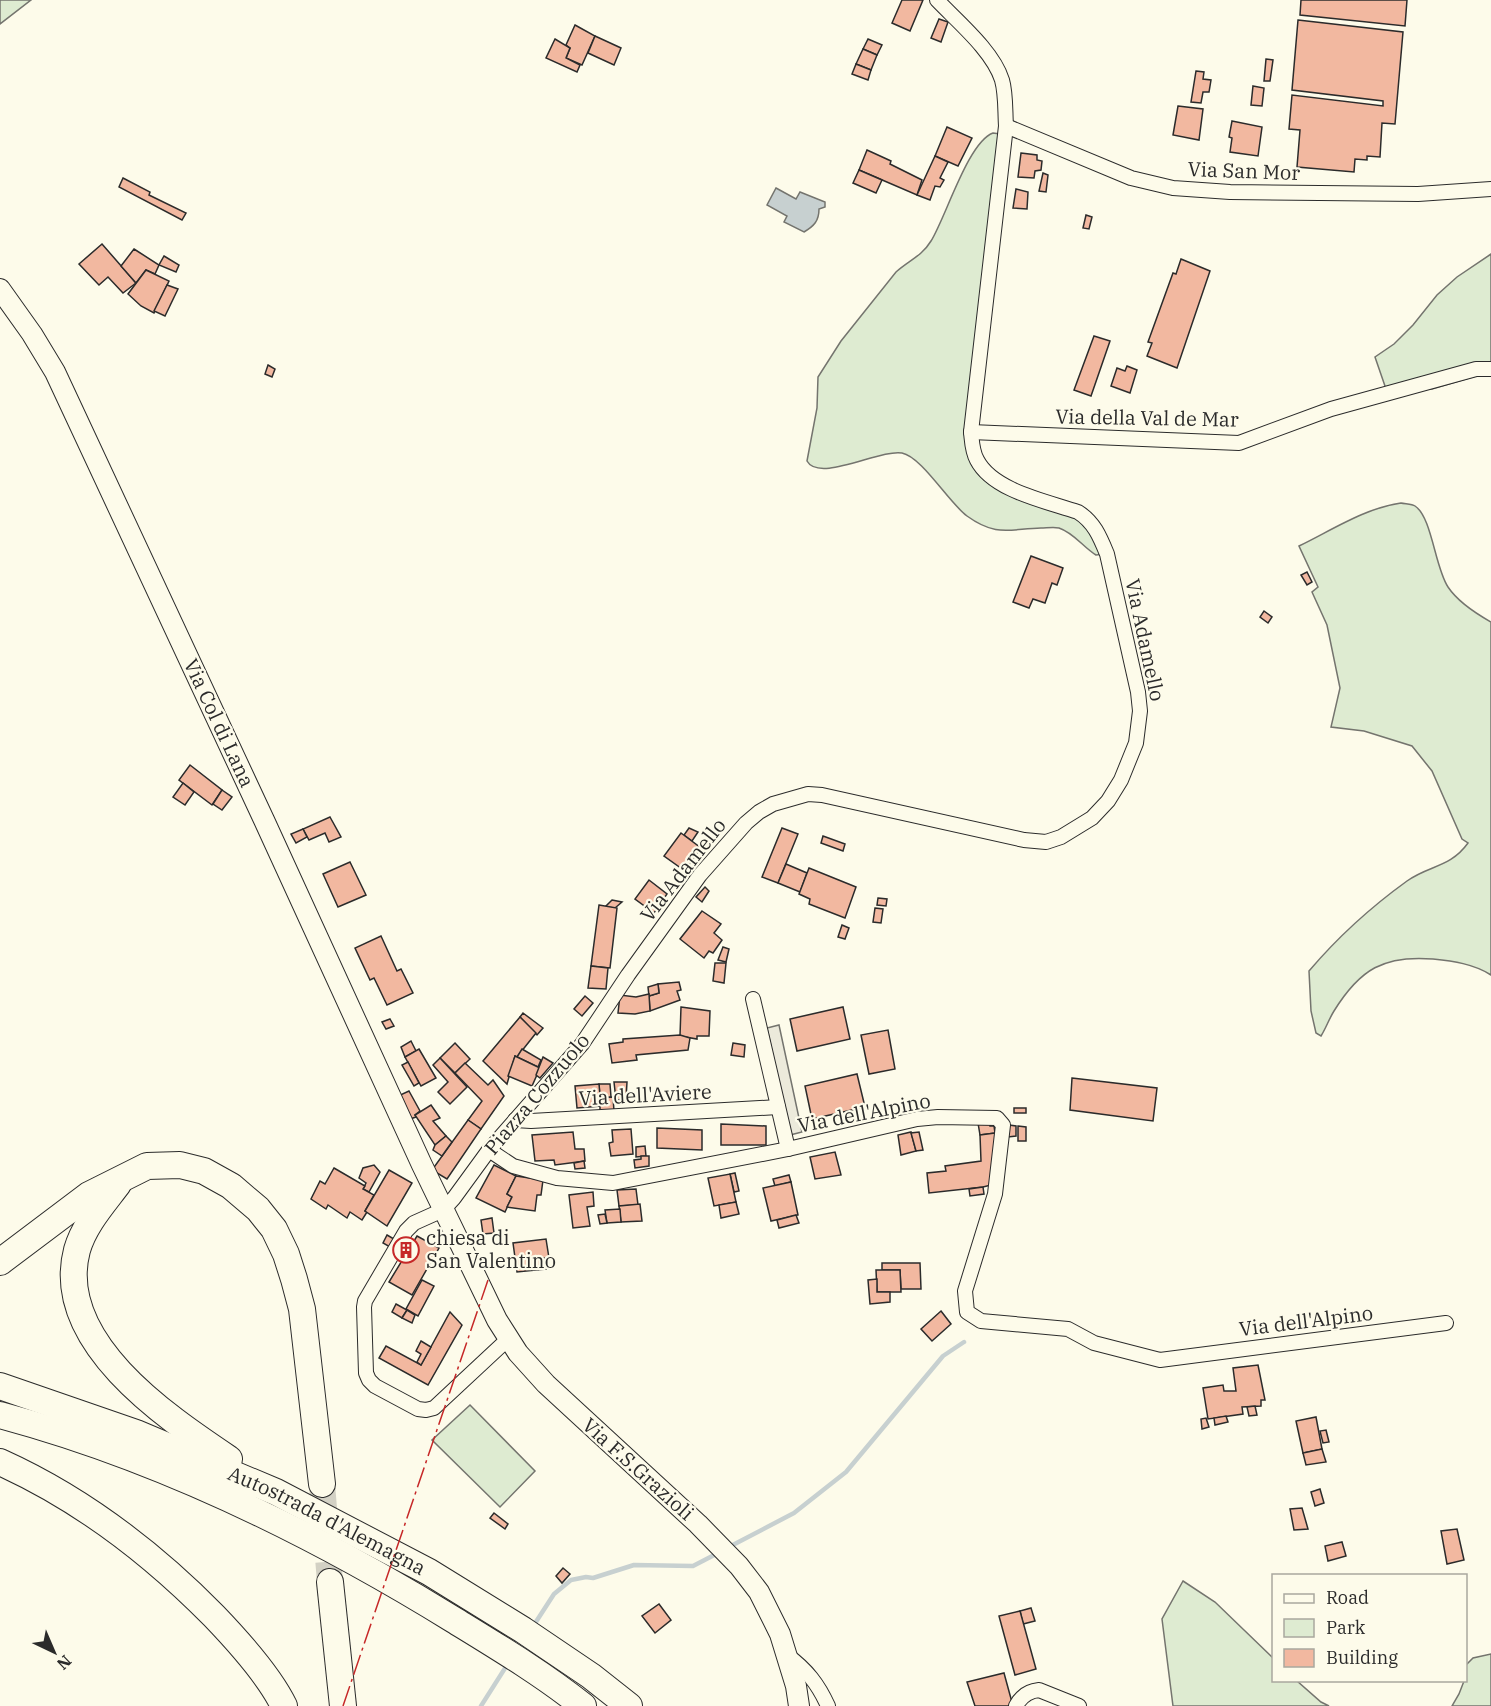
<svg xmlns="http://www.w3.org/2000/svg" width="1491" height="1706" font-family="'IBM Plex Serif',serif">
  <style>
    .green { fill: #deebd1; stroke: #74746e; stroke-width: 1.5 }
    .parking { fill: #eceadb; stroke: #74746e; stroke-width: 1.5 }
    .water { fill: #c7d0d0; stroke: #74746e; stroke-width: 1.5 }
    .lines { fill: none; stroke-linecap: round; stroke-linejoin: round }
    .stream { stroke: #c7d0d0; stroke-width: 4.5 }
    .building { fill: #f2b8a0; stroke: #2b2b2b; stroke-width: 1.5 }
    .highway-tunnel { stroke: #d3d1c4; stroke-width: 26; stroke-dasharray: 26 13; stroke-linecap: butt }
    .street-casing { stroke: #2b2b2b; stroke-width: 16 }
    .secondary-casing { stroke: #2b2b2b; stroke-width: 22 }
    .highway-casing { stroke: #2b2b2b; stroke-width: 28 }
    .street { stroke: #fdfbea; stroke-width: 14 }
    .secondary { stroke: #fdfbea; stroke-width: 20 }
    .highway { stroke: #fdfbea; stroke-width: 26 }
    .power { stroke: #c62828; stroke-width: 1.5; stroke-dasharray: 21 4.5 3 4.5; stroke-linecap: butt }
    .labels { text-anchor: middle; stroke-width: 4.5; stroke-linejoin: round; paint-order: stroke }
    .street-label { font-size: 20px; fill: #2b2b2b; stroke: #fdfbea }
    .poi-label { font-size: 20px; fill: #2b2b2b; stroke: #fdfbea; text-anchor: start }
  </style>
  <rect width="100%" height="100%" fill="#fdfbea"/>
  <g class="green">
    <path d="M0 0H31L0 24Z"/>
    <path d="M993 133 1007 135 974 449 989 479 1075 513 1106 554 1096 555C1083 547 1074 533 1059 528 1054 527 1046 528 1041 528 1009 529 996 537 967 516 949 503 922 457 902 453 880 449 819 483 807 461L817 408 818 377 841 341 896 272C908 261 922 256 931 241 946 217 968 142 993 133Z"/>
    <path d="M1491 254V375L1476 376 1432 389H1386L1375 357 1394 344 1413 325 1437 295 1457 277Z"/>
    <path d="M1401 503C1405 504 1412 504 1415 506 1432 517 1435 568 1448 587 1458 602 1475 613 1491 622V975C1474 964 1453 961 1433 959 1384 955 1360 969 1334 1011 1329 1019 1326 1028 1321 1036L1316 1033 1311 1011 1309 971C1337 938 1371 907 1407 881 1429 865 1450 868 1468 843L1462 839 1432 771 1412 746 1364 731 1331 727 1340 688 1327 625 1312 592 1318 587 1299 546C1332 530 1365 508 1401 503Z"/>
    <path d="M470 1405 535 1471 500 1507 432 1440Z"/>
    <path d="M1183 1581 1215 1602 1273 1658 1274 1680 1297 1681 1321 1702 1329 1706H1173L1162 1619Z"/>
    <path d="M1491 1654V1706H1452L1459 1694 1464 1681 1466 1680V1665L1473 1658Z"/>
  </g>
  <path class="parking" d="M779 1025 802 1132 790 1135 767 1028Z"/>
  <path class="water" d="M776 188 796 199 800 192 825 202V207L819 209C819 221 814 226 804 232L784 222 787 216 767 205Z"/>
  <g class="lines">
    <g class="stream">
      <path d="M727 1548 794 1513 846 1472 943 1356 964 1342"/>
      <path d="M532 1628 554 1594 571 1580 586 1577 593 1578 634 1565 693 1566 720 1552"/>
      <path d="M481 1706 509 1662"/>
    </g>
  </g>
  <g class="building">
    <path d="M902 0H923L910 31 892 23Z"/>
    <path d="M1301 0H1407L1405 26 1300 15Z"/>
    <path d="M939 19 948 22 941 42 931 38Z"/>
    <path d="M1298 20 1403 32 1395 124 1382 123 1380 157 1367 156V160L1355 159 1354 172 1297 167 1300 130 1289 129 1292 95 1383 106V101L1292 90Z"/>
    <path d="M575 25 595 36 582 65 566 58 570 48 566 45Z"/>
    <path d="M595 36 621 48 614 65 588 53Z"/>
    <path d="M555 39 570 48 566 58 580 65 577 72 546 58Z"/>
    <path d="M868 39 882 45 877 55 863 49Z"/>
    <path d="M863 49 877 55 871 70 856 64Z"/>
    <path d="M1266 59 1273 60 1270 81H1264Z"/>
    <path d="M856 64 871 70 868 80 852 74Z"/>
    <path d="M1196 71 1204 72 1203 79 1211 80 1209 92H1203L1201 103 1191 102Z"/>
    <path d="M1253 86 1264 88 1262 106 1251 105Z"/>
    <path d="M1178 106 1203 109 1199 140 1173 135Z"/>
    <path d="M1232 121 1262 127 1258 156 1230 152 1232 138 1229 137Z"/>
    <path d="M947 127 972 138 958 166 935 156Z"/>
    <path d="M867 150 891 161 890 164 922 180 917 195 859 170Z"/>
    <path d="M1021 153 1037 155V160L1042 161 1041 170 1035 171 1034 178 1018 177Z"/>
    <path d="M935 156 948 162 940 178 944 180 940 187 935 186 930 200 917 195Z"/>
    <path d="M859 170 882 180 876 193 853 183Z"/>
    <path d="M1043 173 1048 175 1046 192 1039 191Z"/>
    <path d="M123 178 150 192 149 195 186 213 182 220 119 187Z"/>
    <path d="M1016 189 1028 192 1027 209 1013 208Z"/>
    <path d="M1086 215 1092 217 1089 229 1083 228Z"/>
    <path d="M102 244 136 283 123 293 108 277 99 285 79 264Z"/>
    <path d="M134 249 159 265 155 274 146 270 136 283 121 266Z"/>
    <path d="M164 256 179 265 176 272 159 265Z"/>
    <path d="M1181 259 1210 271 1177 368 1147 356 1152 343 1148 342 1173 273 1176 274Z"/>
    <path d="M146 270 169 281 154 313 141 306 128 294Z"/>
    <path d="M167 285 178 289 165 316 154 311Z"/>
    <path d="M1094 336 1110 341 1091 396 1074 390Z"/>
    <path d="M268 365 275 369 272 377 265 374Z"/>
    <path d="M1127 366 1137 370 1130 393 1111 386 1117 368 1125 371Z"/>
    <path d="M1031 556 1063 568 1057 585 1052 583 1045 603 1033 599 1029 608 1013 602Z"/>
    <path d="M1307 572 1312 582 1307 585 1301 575Z"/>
    <path d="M1264 611 1272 617 1268 623 1260 617Z"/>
    <path d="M190 765 222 790 212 805 179 780Z"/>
    <path d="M183 783 194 792 185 805 173 797Z"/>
    <path d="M222 790 232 797 222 810 213 804Z"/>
    <path d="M330 817 341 837 329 842 325 833 309 840 303 829Z"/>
    <path d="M689 828 698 832 692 841 684 835Z"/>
    <path d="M782 828 798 834 778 883 762 877Z"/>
    <path d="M303 829 307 837 296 843 291 834Z"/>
    <path d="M681 833 701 848 685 871 664 856Z"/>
    <path d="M823 836 845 844 843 851 821 843Z"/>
    <path d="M350 862 366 895 338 907 323 874Z"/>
    <path d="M786 864 807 873 800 892 778 883Z"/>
    <path d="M809 868 856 887 845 918 809 904 810 899 799 894Z"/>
    <path d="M649 880 667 894 654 913 635 899Z"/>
    <path d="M705 887 709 891 702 902 696 897Z"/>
    <path d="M878 898 887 899 886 906 877 905Z"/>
    <path d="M612 900 622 902 615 908 605 907Z"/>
    <path d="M599 905 617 908 610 968 591 966Z"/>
    <path d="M875 908 883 909 881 923 873 922Z"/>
    <path d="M702 911 721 924 714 933 722 940 713 953 709 951 704 958 680 939Z"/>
    <path d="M842 925 849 928 845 939 838 937Z"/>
    <path d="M381 936 397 971 401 969 413 993 387 1005 374 978 370 980 355 948Z"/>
    <path d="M723 947 729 949 726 962 718 960Z"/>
    <path d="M715 963H726L724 983 713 981Z"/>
    <path d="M591 966 608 968 606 989 588 988Z"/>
    <path d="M679 982 681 990 677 991 680 1000 650 1011 649 996 659 993 658 984Z"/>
    <path d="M658 984 659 993 649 996 648 987Z"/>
    <path d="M649 994 650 1011 635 1014 618 1013 620 995 636 997Z"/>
    <path d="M585 996 593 1003 582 1016 574 1009Z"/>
    <path d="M681 1007 710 1011 709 1036H697V1039L680 1036Z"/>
    <path d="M843 1007 850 1039 797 1051 790 1019Z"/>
    <path d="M523 1013 543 1028 537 1035 520 1017Z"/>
    <path d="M520 1017 536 1033 517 1057 515 1056 507 1084 483 1061Z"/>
    <path d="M390 1019 394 1026 386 1029 382 1022Z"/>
    <path d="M888 1030 895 1069 869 1074 861 1035Z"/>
    <path d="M680 1035 690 1038 688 1050 636 1055 637 1060 612 1063 609 1044 623 1042V1039Z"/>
    <path d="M411 1041 416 1051 405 1057 401 1047Z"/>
    <path d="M455 1043 470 1059 455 1073 440 1058Z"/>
    <path d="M733 1043 745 1045 744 1057 731 1055Z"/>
    <path d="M419 1049 436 1078 421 1086 405 1057Z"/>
    <path d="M522 1049 541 1060 538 1067 517 1057Z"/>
    <path d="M515 1056 540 1068 532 1086 508 1076Z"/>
    <path d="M543 1057 553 1063 540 1078 536 1075Z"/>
    <path d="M440 1058 467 1087 450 1104 438 1092 448 1082 433 1065Z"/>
    <path d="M408 1062 419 1083 414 1086 402 1065Z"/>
    <path d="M465 1063 488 1085 493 1080 504 1096 481 1129 468 1120 482 1101 455 1073Z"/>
    <path d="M857 1074 865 1107 812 1119 805 1086Z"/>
    <path d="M1072 1078 1157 1088 1153 1121 1070 1110Z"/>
    <path d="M614 1082H627L626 1099 616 1100Z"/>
    <path d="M599 1084H610L611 1097 600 1098Z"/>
    <path d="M599 1084 601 1106 577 1108 575 1086Z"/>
    <path d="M409 1091 420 1111 415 1115 416 1117 410 1119 398 1096Z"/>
    <path d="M613 1097 614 1111 600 1112V1098Z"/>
    <path d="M431 1105 440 1118 433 1121 446 1136 435 1145 415 1115Z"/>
    <rect x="1014" y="1108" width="12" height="5"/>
    <path d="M468 1120 481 1129 447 1179 432 1170Z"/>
    <path d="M990 1122V1126H994L995 1133 980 1135 978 1123Z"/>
    <path d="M721 1124 766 1126V1145H721Z"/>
    <path d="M1009 1125 1016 1126V1136L1008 1137Z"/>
    <path d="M1018 1126 1026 1127V1141H1018Z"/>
    <path d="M657 1128 702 1130V1150L657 1148Z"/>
    <path d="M631 1129 633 1154 611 1156 609 1143 613 1142 612 1130Z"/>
    <path d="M573 1132 575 1149H584L585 1161 555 1165 554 1160 535 1161 532 1135Z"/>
    <path d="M911 1132 916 1151 901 1155 898 1135Z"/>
    <path d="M919 1132 923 1150 916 1151 911 1133Z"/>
    <path d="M995 1133 996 1163 995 1184 983 1187 929 1193 927 1173 946 1171 945 1166 981 1161 980 1135Z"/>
    <path d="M446 1136 452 1142 442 1156 433 1150 435 1145Z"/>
    <path d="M645 1146 646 1156 636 1157V1147Z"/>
    <path d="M835 1152 841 1175 815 1179 810 1157Z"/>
    <path d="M641 1156H649V1166L635 1168 634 1160 641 1159Z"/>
    <path d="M584 1161 585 1168 575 1169 574 1163Z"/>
    <path d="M374 1165 380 1172 369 1192 363 1189 366 1183 359 1178 363 1168Z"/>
    <path d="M494 1165 516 1176 507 1194 512 1197 505 1212 476 1198Z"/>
    <path d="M334 1168 365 1186 363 1189 374 1195 365 1211 367 1212 362 1220 350 1212 347 1218 328 1205 326 1209 311 1199 320 1181 325 1184Z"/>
    <path d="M389 1170 412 1183 387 1226 365 1211Z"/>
    <path d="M735 1173 739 1191 734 1192 730 1174Z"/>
    <path d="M730 1174 736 1202 714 1206 708 1178Z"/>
    <path d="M789 1175 791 1182 775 1186 773 1179Z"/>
    <path d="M516 1176 543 1180 541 1195H537L535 1211 507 1207 512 1197 507 1194Z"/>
    <path d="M791 1182 798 1215 771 1221 763 1188Z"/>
    <path d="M983 1187 984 1194 970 1196 969 1189Z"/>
    <path d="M636 1189 638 1205 619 1206 617 1190Z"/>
    <path d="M593 1192 594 1206 587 1207 590 1226 573 1228 569 1195Z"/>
    <path d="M736 1202 739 1214 721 1218 719 1205Z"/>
    <path d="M640 1204 642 1221 621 1222 619 1206Z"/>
    <path d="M620 1209 621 1222 607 1223 605 1210Z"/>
    <path d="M605 1214 607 1223 600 1224 598 1215Z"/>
    <path d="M796 1215 799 1223 779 1228 777 1220Z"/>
    <path d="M492 1218 494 1233 483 1234 481 1220Z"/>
    <path d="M387 1235 394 1239 390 1247 383 1243Z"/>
    <path d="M417 1236 439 1248 412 1295 389 1282Z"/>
    <path d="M546 1239 549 1258H544L546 1269 517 1272 513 1243Z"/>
    <path d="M407 1243 412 1246 404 1258 400 1255Z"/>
    <path d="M882 1263H920L921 1289H901L900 1270H882Z"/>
    <path d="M876 1270H900L901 1292H877Z"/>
    <path d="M877 1279V1292H890V1302L870 1304 868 1280Z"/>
    <path d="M422 1280 434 1286 418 1316 406 1309Z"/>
    <path d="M396 1304 407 1310 402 1318 392 1312Z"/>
    <path d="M407 1310 415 1315 412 1323 402 1318Z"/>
    <path d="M941 1311 951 1324 932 1341 921 1329Z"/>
    <path d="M450 1312 462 1325 428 1385 379 1358 386 1346 421 1365Z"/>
    <path d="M421 1341 431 1347 421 1365 417 1362 421 1354 416 1351Z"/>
    <path d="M1258 1365 1265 1400H1261V1406L1242 1407 1243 1414 1208 1419 1203 1388 1223 1385 1224 1391H1236L1233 1368Z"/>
    <path d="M1255 1406 1257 1415 1249 1416 1247 1407Z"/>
    <path d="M1226 1416 1228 1422 1215 1425 1214 1418Z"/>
    <path d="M1316 1417 1322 1449 1303 1453 1296 1421Z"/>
    <path d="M1206 1418 1209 1427 1202 1429 1201 1419Z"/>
    <path d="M1326 1430 1329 1442 1323 1443 1320 1431Z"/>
    <path d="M1322 1449 1326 1462 1306 1465 1303 1453Z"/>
    <path d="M1320 1489 1324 1503 1315 1506 1311 1492Z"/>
    <path d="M1302 1508 1308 1529 1294 1530 1290 1509Z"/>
    <path d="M494 1513 508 1524 505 1529 490 1518Z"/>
    <path d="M1457 1529 1464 1560 1447 1564 1441 1531Z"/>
    <path d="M1342 1542 1346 1556 1328 1561 1325 1546Z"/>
    <path d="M563 1568 570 1574 562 1583 556 1576Z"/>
    <path d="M659 1604 671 1620 655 1633 642 1616Z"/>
    <path d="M1031 1608 1035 1621 1023 1624 1020 1611Z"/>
    <path d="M1020 1611 1036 1669 1015 1675 999 1616Z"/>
    <path d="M1004 1673 1013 1706H975L967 1682Z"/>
  </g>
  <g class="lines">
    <path class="highway-tunnel" d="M322 1484 330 1582"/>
    <g class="street-casing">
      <g id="street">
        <path d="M1006 126 1131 178 1173 188 1230 192 1418 194 1491 189"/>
        <path d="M971 432 1239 443 1331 409 1476 369H1491"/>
        <path d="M753 999 788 1149"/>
        <path d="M515 1120 531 1121 778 1107"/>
        <path d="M489 1150 513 1166 557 1178 613 1183 788 1149 917 1119 938 1117 997 1118 1003 1125 995 1194 965 1291 967 1312 981 1321 1068 1329 1094 1343 1160 1360 1446 1323"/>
        <path d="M508 1339 434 1408 426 1410 418 1409 375 1386 369 1380 366 1373 364 1307 365 1301 406 1231 414 1223 443 1210 454 1198 489 1150 582 1044 628 975 700 875 746 823 759 812 773 804 808 794 822 795 1024 840 1046 842 1061 837 1092 818 1108 801 1121 780 1136 743 1140 711 1138 692 1107 554C1100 537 1094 522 1078 512 1046 501 993 491 977 460 972 451 972 441 971 432L1006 126C1005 111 1006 94 1002 80 993 51 958 22 937 0"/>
        <path d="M787 1655C807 1670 818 1684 828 1706"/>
        <path d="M1016 1706C1021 1696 1029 1691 1039 1690L1079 1706"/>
      </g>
    </g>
    <g class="secondary-casing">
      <path id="secondary" d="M0 289 32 334 55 372 264 820 422 1165 497 1320 518 1353 546 1384 698 1524 739 1566 759 1592 780 1634 796 1686 799 1706"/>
    </g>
    <g class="highway-casing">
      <g id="highway">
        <path d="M118 1184C103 1204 84 1225 77 1250 53 1341 165 1416 229 1459"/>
        <path d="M0 1262 89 1195 147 1166 180 1165 204 1171 231 1186 258 1209 274 1229 286 1254 294 1279 302 1309 322 1484"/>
        <path id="s1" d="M0 1386 136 1433 276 1492 429 1572 523 1630 591 1676 629 1706"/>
        <path d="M0 1415C161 1458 313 1533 454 1620 498 1647 543 1674 583 1706"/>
        <path d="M0 1462C82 1499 151 1552 214 1616 238 1641 269 1675 284 1706"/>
        <path d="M330 1582 343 1706"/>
      </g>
    </g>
    <use href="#street" class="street"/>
    <use href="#secondary" class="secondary"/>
    <use href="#highway" class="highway"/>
    <path class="power" d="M343 1706 489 1277"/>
  </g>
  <defs>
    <g id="building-ring" transform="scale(1.35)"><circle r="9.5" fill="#fdfbea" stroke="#c62828" stroke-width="1.5"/><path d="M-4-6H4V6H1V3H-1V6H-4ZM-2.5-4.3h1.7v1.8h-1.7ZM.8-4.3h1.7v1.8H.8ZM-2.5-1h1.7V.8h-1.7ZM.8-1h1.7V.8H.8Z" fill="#c62828"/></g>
  </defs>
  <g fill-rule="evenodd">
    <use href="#building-ring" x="406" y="1250"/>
  </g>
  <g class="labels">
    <g class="street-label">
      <text transform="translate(1244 171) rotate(2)" y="7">Via San Mor</text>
      <text transform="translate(1147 418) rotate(1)" y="7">Via della Val de Mar</text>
      <text transform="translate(1145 640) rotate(78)" y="7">Via Adamello</text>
      <text transform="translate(219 723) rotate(65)" y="7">Via Col di Lana</text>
      <text transform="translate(683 870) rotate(-52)" y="7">Via Adamello</text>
      <text transform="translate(537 1094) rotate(-50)" y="7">Piazza Cozzuolo</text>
      <text transform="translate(645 1095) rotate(-3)" y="7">Via dell'Aviere</text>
      <text transform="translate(864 1113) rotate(-11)" y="7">Via dell'Alpino</text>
      <text transform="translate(1306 1321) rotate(-7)" y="7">Via dell'Alpino</text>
      <text transform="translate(638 1469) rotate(42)" y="7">Via F.S.Grazioli</text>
      <text dy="7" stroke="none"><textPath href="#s1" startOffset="354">Autostrada d'Alemagna</textPath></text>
    </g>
    <g class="poi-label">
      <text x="426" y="1245">chiesa di<tspan x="426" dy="23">San Valentino</tspan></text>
    </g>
  </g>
  <rect x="1272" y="1574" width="195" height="108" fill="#fdfbea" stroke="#a9a89e" stroke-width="1.5"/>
  <rect x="1284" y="1594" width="30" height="9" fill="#fdfbea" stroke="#a9a89e" stroke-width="1.5"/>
  <text x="1326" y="1604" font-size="18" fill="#2b2b2b">Road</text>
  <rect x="1284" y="1619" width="30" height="18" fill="#deebd1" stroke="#a9a89e" stroke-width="1.5"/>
  <text x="1326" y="1634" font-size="18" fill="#2b2b2b">Park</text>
  <rect x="1284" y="1649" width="30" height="18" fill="#f2b8a0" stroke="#a9a89e" stroke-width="1.5"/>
  <text x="1326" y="1664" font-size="18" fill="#2b2b2b">Building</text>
  <g transform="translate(54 1652) rotate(136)" stroke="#fdfbea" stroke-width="4.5" paint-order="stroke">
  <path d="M0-4.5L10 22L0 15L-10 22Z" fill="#2b2b2b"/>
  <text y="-9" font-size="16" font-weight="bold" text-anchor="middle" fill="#2b2b2b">N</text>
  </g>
</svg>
